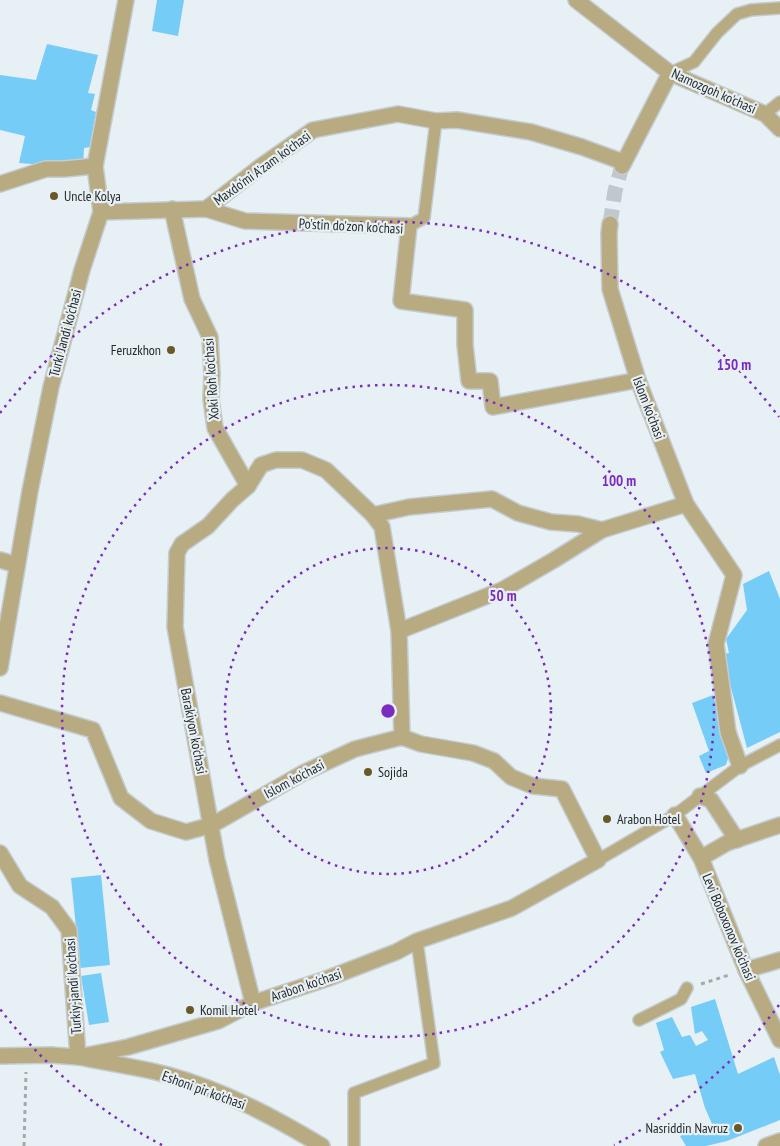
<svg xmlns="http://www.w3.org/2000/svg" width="780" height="1146" font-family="'PT Sans Narrow',sans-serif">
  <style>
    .building { fill: #75ccf6 }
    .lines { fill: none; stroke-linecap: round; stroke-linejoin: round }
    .street-tunnel { stroke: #c1c8cd; stroke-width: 15; stroke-dasharray: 15 8; stroke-linecap: butt }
    .lane-casing { stroke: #c4ccd1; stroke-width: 14 }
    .street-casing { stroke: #c4ccd1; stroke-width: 18 }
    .path { stroke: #a3aaae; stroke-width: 3; stroke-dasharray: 4 4; stroke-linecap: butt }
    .lane { stroke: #b8ab82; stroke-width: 11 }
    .street { stroke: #b8ab82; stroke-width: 15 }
    .ring { fill: none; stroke: #7b2cbf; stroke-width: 2.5; stroke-dasharray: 2.5 5 }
    .poi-dot { fill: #685927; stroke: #e7f0f5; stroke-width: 2 }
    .labels { text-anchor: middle; stroke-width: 4.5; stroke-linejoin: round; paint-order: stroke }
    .street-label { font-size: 14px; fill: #272a2c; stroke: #e7f0f5 }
    .poi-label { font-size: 14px; fill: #272a2c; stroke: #e7f0f5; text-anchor: start }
    .centre { fill: #7b2cbf; stroke: #e7f0f5; stroke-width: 2.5 }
    .ring-label { font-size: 15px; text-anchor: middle; font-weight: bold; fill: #7b2cbf; stroke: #e7f0f5; stroke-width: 4.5; stroke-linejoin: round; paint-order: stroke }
  </style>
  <rect width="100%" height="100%" fill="#e7f0f5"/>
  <g class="building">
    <path d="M157 0H184L178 36 152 31Z"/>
    <path d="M47 44 98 55 88 93 95 94 91 110 96 112 90 147 84 148 83 168 19 163 25 136 0 130V75L36 80Z"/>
    <path d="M769 571 780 599V732L747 748 722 654 729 653 726 639 747 610 743 584Z"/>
    <path d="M713 695 730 752 726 765 706 773 699 756 709 751 692 703Z"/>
    <path d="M101 875 110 965 80 968 71 878Z"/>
    <path d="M101 973 109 1022 89 1025 81 976Z"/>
    <path d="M715 999 738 1074 774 1057 780 1075V1120L727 1141 706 1146H686L680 1136 697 1129 700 1133 713 1126 705 1108 695 1074 673 1079 660 1052 664 1050 656 1023 672 1017 682 1037 690 1035 696 1046 708 1040 702 1031 695 1034 691 1007Z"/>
  </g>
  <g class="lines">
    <path class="street-tunnel" d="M610 224 615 191 622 166"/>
    <g class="lane-casing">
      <g id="lane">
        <path d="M670 73 694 62 717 33 737 14 751 10 780 8"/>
        <path d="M765 114 780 102"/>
        <path d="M409 226 424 218 436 121"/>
        <path d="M598 860 675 815 740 766 780 745"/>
        <path d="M639 1020 681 999 687 988"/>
        <path d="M354 1146V1093L434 1063 417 941"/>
      </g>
    </g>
    <g class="street-casing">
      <g id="street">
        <path d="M576 0 670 73 765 114 780 129"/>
        <path d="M622 166 670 73"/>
        <path d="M0 184 46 169H64L95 166"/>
        <path d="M172 209 192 299 210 337 212 374 211 399 215 428 248 486"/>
        <path d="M206 209 260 167 313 130 398 114 436 121 457 120 531 132 582 147 623 162"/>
        <path d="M101 212 206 209 245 221 409 226 401 301 465 310V345L469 381H490L493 407 638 380"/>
        <path d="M610 224 609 233 610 289 638 380 686 504 734 575 716 644 728 732 740 766"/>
        <path d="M373 515 409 507 492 499 518 513 551 522 578 524 602 530"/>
        <path d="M0 560 17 565"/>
        <path d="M399 631 502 590 554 560 602 530 686 504"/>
        <path d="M0 668 30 491 51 387 82 270 101 212 95 166 126 0"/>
        <path d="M0 703 93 730 121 798 151 821 186 832 212 825 303 773 355 749 402 737 421 744 473 753 494 761 511 777 533 786 562 789 598 860 512 908 417 941 396 952 326 979 253 1003 218 1021 128 1047 78 1057 51 1055 0 1056"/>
        <path d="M700 796 711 800 737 840"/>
        <path d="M675 815 701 858 746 970 780 1040"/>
        <path d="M0 853 20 886 52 907 69 930 78 1057C108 1063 139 1067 168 1075 223 1090 274 1117 322 1146"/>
        <path d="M701 858 727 843 780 825"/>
        <path d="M746 970 780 960"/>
        <path d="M253 1003 217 860 175 627 177 553 182 544 208 526 232 500 248 486 261 465 276 460H302L326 470 373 515 382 527 399 631 402 737"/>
        <path d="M766 1146 780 1141"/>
      </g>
    </g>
    <g class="path">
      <path d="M701 984 729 975"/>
      <path d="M24 1146 26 1072"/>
    </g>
    <use href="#lane" class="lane"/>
    <use href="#street" class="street"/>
  </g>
  <g class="ring">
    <circle cx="388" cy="711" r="163"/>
    <circle cx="388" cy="711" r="326"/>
    <path d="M779 1005A489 489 0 0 1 614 1145M162 1145A489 489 0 0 1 0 1009M0 413A489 489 0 0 1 779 417"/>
  </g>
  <g class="poi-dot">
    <circle cx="54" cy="196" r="5"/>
    <circle cx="171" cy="350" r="5"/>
    <circle cx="368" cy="772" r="5"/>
    <circle cx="607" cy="819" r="5"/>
    <circle cx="190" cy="1010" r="5"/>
    <circle cx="738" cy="1128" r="5"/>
  </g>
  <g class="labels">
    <g class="street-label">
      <text transform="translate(714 91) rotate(24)" y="5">Namozgoh ko'chasi</text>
      <text transform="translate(262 168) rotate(-36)" y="5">Maxdo'mi A'zam ko'chasi</text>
      <text transform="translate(351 226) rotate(3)" y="5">Po'stin do'zon ko'chasi</text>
      <text transform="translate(65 333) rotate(-75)" y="5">Turki Jandi ko'chasi</text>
      <text transform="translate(211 379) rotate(-94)" y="5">Xoki Roh ko'chasi</text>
      <text transform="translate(649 408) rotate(69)" y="5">Islom ko'chasi</text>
      <text transform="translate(194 731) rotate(79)" y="5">Barakiyon ko'chasi</text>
      <text transform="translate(294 779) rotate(-28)" y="5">Islom ko'chasi</text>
      <text transform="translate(729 927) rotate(67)" y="5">Levi Boboxonov ko'chasi</text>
      <text transform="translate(306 985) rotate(-19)" y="5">Arabon ko'chasi</text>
      <text transform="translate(73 986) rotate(-94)" y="5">Turkiy-jandi ko'chasi</text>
      <text transform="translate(204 1090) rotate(20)" y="5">Eshoni pir ko'chasi</text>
    </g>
    <g class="poi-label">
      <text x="64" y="201">Uncle Kolya</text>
      <text x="161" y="355" text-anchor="end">Feruzkhon</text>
      <text x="378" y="777">Sojida</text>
      <text x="617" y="824">Arabon Hotel</text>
      <text x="200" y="1015">Komil Hotel</text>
      <text x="728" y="1133" text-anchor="end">Nasriddin Navruz</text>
    </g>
  </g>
  <circle cx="388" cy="711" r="8" class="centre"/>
  <g class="ring-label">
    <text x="734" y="370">150 m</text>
    <text x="619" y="486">100 m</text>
    <text x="503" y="601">50 m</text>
  </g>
</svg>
